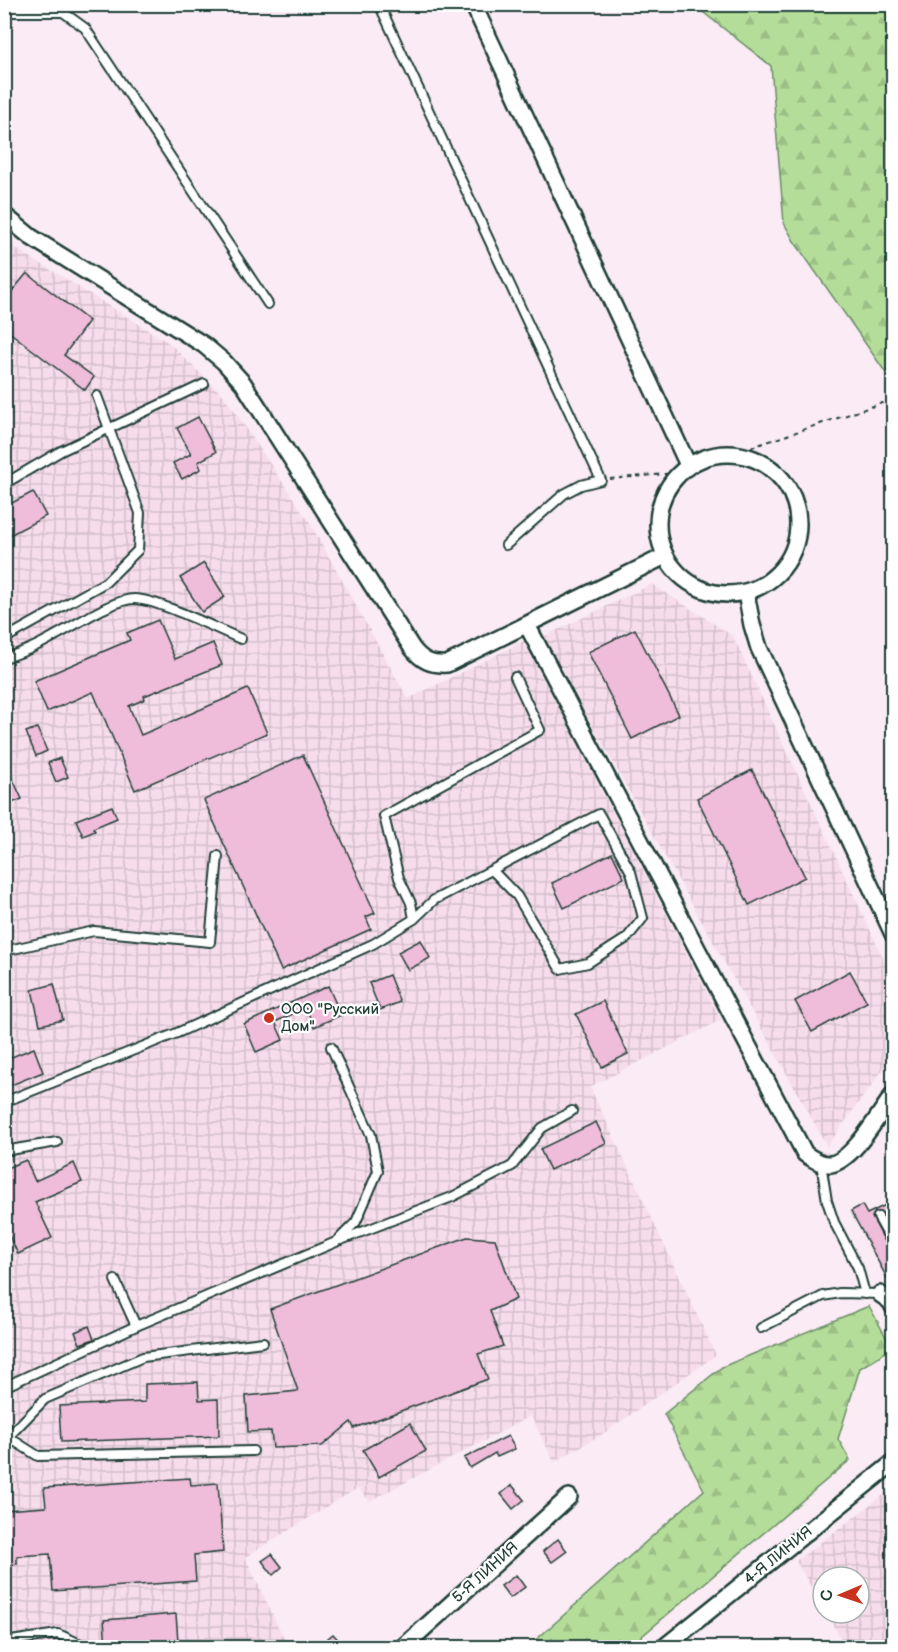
<svg xmlns="http://www.w3.org/2000/svg" width="898" height="1652" font-family="'Balsamiq Sans',sans-serif">
  <style>
    .industrial { fill: url(#industrial-grid) }
    .forest { fill: url(#forest-firs); stroke: #6a8d67; stroke-width: 1.5 }
    .building { fill: #efbcda; stroke: #1f3d34; stroke-width: 1.5 }
    .lines { fill: none; stroke-linecap: round; stroke-linejoin: round }
    .lane-casing { stroke: #1f3d34; stroke-width: 12 }
    .street-casing { stroke: #1f3d34; stroke-width: 20 }
    .path { stroke: #1f3d34; stroke-width: 2; stroke-dasharray: 4.5 4.5; stroke-linecap: butt }
    .lane { stroke: #fff; stroke-width: 8 }
    .street { stroke: #fff; stroke-width: 15 }
    .poi-dot { fill: #c8321e; stroke: #fff; stroke-width: 2 }
    .labels { text-anchor: middle; stroke-width: 4.5; stroke-linejoin: round; paint-order: stroke }
    .poi-label { font-size: 15px; fill: #1f3d34; stroke: #fff; text-anchor: start }
    .street-label { font-size: 15px; fill: #1f3d34; stroke: #fff }
  </style>
  <defs>
    <pattern id="industrial-grid" width="8" height="8" patternUnits="userSpaceOnUse" patternTransform="scale(1.5)"><rect width="8" height="8" fill="#f7ddec"/><path d="M0 4h8M4 0v8" fill="none" stroke="#d3bfcb"/></pattern>
    <pattern id="forest-firs" width="22" height="20" patternUnits="userSpaceOnUse" patternTransform="scale(1.5)"><rect width="22" height="20" fill="#b5dd9a"/><path d="M5 1l3.5 6h-7zM16 11l3.5 6h-7z" fill="#9bbf85"/></pattern>
  </defs>
  <rect width="100%" height="100%" fill="#faebf4"/>
  <filter id="ink" filterUnits="userSpaceOnUse"><feTurbulence type="fractalNoise" baseFrequency=".0167" numOctaves="2"/><feDisplacementMap in="SourceGraphic" scale="12" xChannelSelector="R" yChannelSelector="G"/><feConvolveMatrix kernelMatrix="1 2 1 2 8 2 1 2 1" color-interpolation-filters="sRGB"/></filter>
  <g filter="url(#ink)">
    <g class="industrial">
      <path d="M4 241 169 343 225 397 310 523 408 699 524 641 721 1020 590 1087 716 1355 604 1433 554 1462 531 1416 370 1501 358 1488 245 1557 288 1647H5Z"/>
      <path d="M652 584 733 636 893 979V1056L827 1146 543 637Z"/>
      <path d="M893 1488V1647H846L826 1613H859V1577H823V1608L796 1561Z"/>
    </g>
    <g class="forest">
      <path d="M694 5H893V383L794 241 784 223 771 66Z"/>
      <path d="M869 1306 892 1348 860 1368 838 1439 850 1460 629 1647H528L704 1490 664 1414 722 1367Z"/>
    </g>
    <g class="building">
      <path d="M27 273 89 321 64 355 94 377 85 390 4 328V301Z"/>
      <path d="M198 417 216 452 198 462 201 469 182 479 173 463 191 454 177 428Z"/>
      <path d="M33 492 46 516 4 538V507Z"/>
      <path d="M204 563 225 597 202 612 180 578Z"/>
      <path d="M158 620 175 659 213 643 222 665 144 696 145 699 129 706 141 735 248 689 267 733 135 790 93 692 47 712 34 681 130 640 127 633Z"/>
      <path d="M635 629 679 715 632 739 588 652Z"/>
      <path d="M37 728 47 751 36 756 26 732Z"/>
      <path d="M303 755 375 913 366 917 371 929 281 970 204 800Z"/>
      <path d="M60 758 68 777 56 782 48 763Z"/>
      <path d="M4 760 22 799 4 806Z"/>
      <path d="M752 770 805 877 749 905 697 798Z"/>
      <path d="M112 806 117 818 93 828 95 831 83 836 76 820Z"/>
      <path d="M612 853 624 878 564 908 552 883Z"/>
      <path d="M421 940 430 958 408 970 398 952Z"/>
      <path d="M850 971 867 1002 812 1032 795 1001Z"/>
      <path d="M389 975 400 1002 380 1010 369 983Z"/>
      <path d="M54 984 63 1020 40 1025 32 990Z"/>
      <path d="M328 986 341 1015 314 1027 306 1008 275 1022 283 1040 256 1052 244 1024Z"/>
      <path d="M603 1001 628 1054 602 1067 576 1014Z"/>
      <path d="M34 1048 43 1072 4 1088V1060Z"/>
      <path d="M596 1122 606 1143 550 1170 540 1149Z"/>
      <path d="M26 1160 35 1181 74 1163 82 1182 35 1202 52 1238 18 1254 4 1225V1169Z"/>
      <path d="M894 1201V1233L882 1212H875L872 1217 889 1249 894 1252V1291L851 1211 862 1205 867 1214Z"/>
      <path d="M467 1237 495 1239 516 1299 490 1311 503 1346 478 1354 488 1379 354 1428 351 1422 322 1446 273 1448 271 1431 248 1432 246 1396 298 1391 270 1309Z"/>
      <path d="M89 1326 94 1339 80 1344 75 1332Z"/>
      <path d="M198 1382 199 1400 218 1399 219 1436 61 1442 59 1406 145 1402V1384Z"/>
      <path d="M410 1423 426 1451 379 1477 363 1450Z"/>
      <path d="M508 1436 515 1449 497 1457 495 1453 470 1468 464 1458Z"/>
      <path d="M190 1478 191 1485 218 1483 223 1552 194 1555 196 1581 53 1591 50 1554 17 1556V1564L4 1565V1510L46 1507 44 1488Z"/>
      <path d="M512 1485 524 1500 513 1509 501 1494Z"/>
      <path d="M558 1539 567 1551 552 1562 543 1551Z"/>
      <path d="M272 1554 282 1567 273 1575 262 1561Z"/>
      <path d="M516 1575 525 1587 510 1598 501 1586Z"/>
      <path d="M176 1614 178 1641 106 1647 104 1620Z"/>
      <path d="M333 1634 345 1647H317Z"/>
    </g>
    <g class="lines">
      <g class="lane-casing">
        <g id="lane">
          <path d="M379 4 601 480 581 485 564 494 506 545"/>
          <path d="M4 7 12 12H63L85 28 268 304"/>
          <path d="M4 484 61 451 204 384"/>
          <path d="M4 639 106 582 138 550 140 513 97 396"/>
          <path d="M4 658C39 649 71 625 103 609 112 605 123 599 134 599 157 599 217 629 241 639"/>
          <path d="M414 919 434 900 599 814 631 872 643 918 627 938 588 963 560 969 517 896 492 870"/>
          <path d="M4 951 94 931 210 942 218 856"/>
          <path d="M4 1102 177 1033 373 944 414 919 411 903 399 878 384 816 540 730 515 677"/>
          <path d="M4 1151 57 1142"/>
          <path d="M821 1163 827 1201 834 1222 858 1268 865 1294"/>
          <path d="M878 1217 894 1246"/>
          <path d="M341 1240 452 1197 512 1166 542 1128 572 1111"/>
          <path d="M115 1280 136 1326"/>
          <path d="M761 1328 823 1296 840 1293 880 1294"/>
          <path d="M4 1387 136 1326 336 1242 356 1222 378 1171 371 1135 331 1047"/>
          <path d="M5 1437H8L38 1456 253 1451"/>
          <path d="M8 1437 45 1399 143 1357 263 1342"/>
          <path d="M4 1642 58 1634 89 1648"/>
        </g>
      </g>
      <g class="street-casing">
        <g id="street">
          <path d="M473 4 688 465"/>
          <path d="M4 215 31 237 204 345 224 362 243 383 412 648C422 661 431 665 447 664L665 556"/>
          <circle cx="728" cy="524" r="70"/>
          <path d="M746 593 752 625 759 648 894 936"/>
          <path d="M527 625 805 1154C813 1159 821 1165 831 1164 854 1160 880 1112 894 1094"/>
          <path d="M880 1294 890 1301 894 1308"/>
          <path d="M402 1648 569 1497"/>
          <path d="M663 1648 894 1462"/>
        </g>
      </g>
      <g class="path">
        <path d="M734 453 894 399"/>
        <path d="M610 479 676 473"/>
      </g>
      <use href="#lane" class="lane"/>
      <use href="#street" class="street"/>
    </g>
  </g>
  <circle class="poi-dot" cx="269" cy="1018" r="6"/>
  <g class="labels">
    <g class="poi-label">
      <text x="281" y="1014">ООО "Русский<tspan x="281" dy="17">Дом"</tspan></text>
    </g>
    <g class="street-label">
      <text transform="translate(778 1555) rotate(-39)" y="5">4-Я ЛИНИЯ</text>
      <text transform="translate(485 1572) rotate(-42)" y="5">5-Я ЛИНИЯ</text>
    </g>
  </g>
  <rect width="898" height="1652" fill="none" stroke="#fff" stroke-width="24"/>
  <rect x="12" y="12" width="874" height="1628" fill="none" stroke="#1f3d34" stroke-width="2" filter="url(#ink)"/>
  <g transform="translate(841 1595) rotate(268)"><circle r="28" fill="#ffffff" stroke="#a5b1ae" stroke-width="1.5"/>
  <path d="M0-4.5L10 22L0 15L-10 22Z" fill="#c8321e"/>
  <text y="-9" font-size="16" font-weight="bold" text-anchor="middle" fill="#1f3d34">С</text>
  </g>
</svg>
